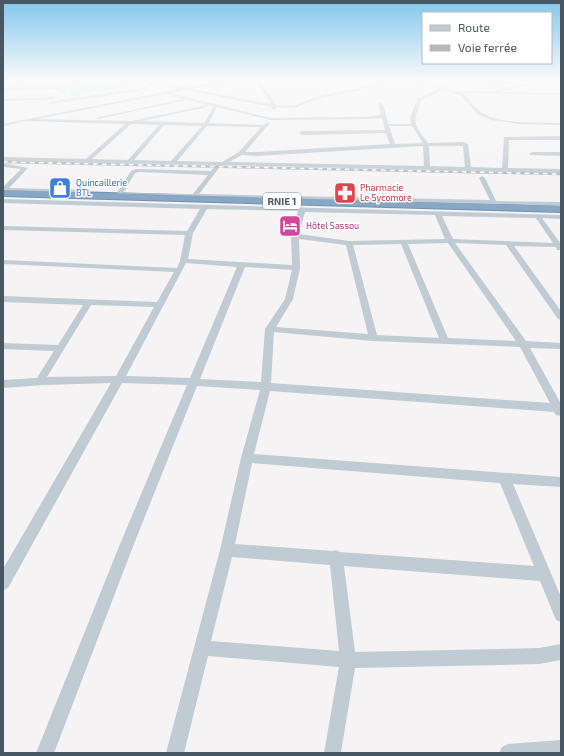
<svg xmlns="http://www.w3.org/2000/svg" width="564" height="756" font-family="'Exo 2',sans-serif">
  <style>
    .medical { fill: #fde6e5 }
    .green { fill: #c1f3d3 }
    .water { fill: #8be1f3 }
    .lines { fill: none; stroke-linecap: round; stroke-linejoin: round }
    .highway-casing { stroke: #7392b0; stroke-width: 2 }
    .minor { fill: #c0cbd3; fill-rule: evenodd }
    .highway { fill: #88a7c4; fill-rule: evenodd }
    .rail-casing { stroke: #b5b8bd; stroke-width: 2.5 }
    .rail { stroke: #fff; stroke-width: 1.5; stroke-dasharray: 4.5; stroke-linecap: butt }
    .labels { text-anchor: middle; stroke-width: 3; stroke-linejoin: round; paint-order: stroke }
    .far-shop-label { font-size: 9px; fill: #366cbe; stroke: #fff; text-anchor: start }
    .far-health-label { font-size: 9px; fill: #be3a42; stroke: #fff; text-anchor: start }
    .far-hotel-label { font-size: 9px; fill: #b23c85; stroke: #fff; text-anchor: start }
    .shield { fill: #fff; stroke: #808991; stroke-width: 1 }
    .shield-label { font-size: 10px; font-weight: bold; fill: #495762 }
  </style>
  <rect width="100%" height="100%" fill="#f5f3f3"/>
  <path class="medical" d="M24 79H71L65 87 14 88Z"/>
  <path class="green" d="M81 79H153L133 82 119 88 81 93V95L67 97 76 83Z"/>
  <path class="water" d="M485 79H537L541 81 502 84 490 83Z"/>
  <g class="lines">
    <g class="highway-casing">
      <path id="highway" d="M3 190 561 206V212L3 196Z"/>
    </g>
    <g class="minor">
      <path d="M19 79H24L13 88 66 87 75 79H80L62 93 60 92 63 89 3 91V89H8L14 83 3 84V82Z"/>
      <path d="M226 79H235L192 89 271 104 255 79H259L276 105 294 106 318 96 359 88 383 80 401 79 384 82 360 90 321 98 294 108 277 107 274 110 272 109V107L186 90 170 93 271 118 365 117 381 115 378 103 380 102C386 107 386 117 388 124H411L410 117 418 98 439 89 409 79H416L455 91H495L496 90 522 84 561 83V85L522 86 500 92 561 93V95L462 93C470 97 474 108 482 113 503 125 537 122 561 123V125L520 124 491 120 477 114 461 96 443 90 422 100C412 123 413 123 428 143L463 142 468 144 471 167 502 168 504 137 561 136V140H509L508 168 561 169V173L224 165 219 168 199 194 490 200 479 178 482 176 485 178 496 201 561 202V206L498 204 499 207 496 209 494 208 491 204 197 198 193 200 190 197 125 196 117 193 131 171 136 169 211 171 216 165 3 161V157L86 159 125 124 25 121 3 126V124L180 89 156 84 139 91 50 104 48 102 138 89 156 82 186 88ZM166 94 183 99 96 118 98 119 186 100 207 105 131 121 37 119ZM209 105 214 106 204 123 142 121 207 107ZM217 107 271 120 365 119 382 118 385 130 302 131 299 133 302 135 386 133 390 144 257 152H245L270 123 268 122 264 125 209 123ZM131 124 159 125 128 160 92 159ZM164 125 202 126 171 161 134 160ZM207 126 261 127 239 152 222 162 177 161ZM389 126H412L423 143 395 144ZM423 146 424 166 229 162 242 155 257 156ZM429 146H463L465 167 430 166ZM139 172 208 175 193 194 123 193 135 173Z"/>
      <path d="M55 97 57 99 3 101V99Z"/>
      <path d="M532 152H561V156L530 155 529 154Z"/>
      <path d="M3 163 28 168 9 188 85 190 88 192 85 194 3 192V187L21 169 3 167Z"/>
      <path d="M3 199 561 215V219L542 218 561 244V250H557L556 247 514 246 561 311V320L558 319 506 245 455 243 526 341 561 343V349L530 348 561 404V416L556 415 554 412 270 391 254 454 561 477V487L513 484 561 597V622L556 620 540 581 344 566 355 652 539 648 561 644V660L539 664 355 668 341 752 324 753 339 667 208 656 184 753H166L220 550 241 458 260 390 197 386 132 549 54 753H36L118 549 187 385 122 383 8 588 3 590V569L111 383 44 385 3 388V380L37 378 54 351 3 349V343L58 345 83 305 3 302V296L157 302 174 272 3 264V260L177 268 180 261 185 235 3 230V226L187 231 200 209 3 203ZM207 209 298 211 291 236 292 265 188 259 193 233ZM305 212 435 215 445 239 349 241 299 234ZM442 216 536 218 553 243 453 239ZM299 239 346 245 368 334 276 327 293 299 300 268ZM448 243 516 341 448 338 408 244ZM401 244 439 338 377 335 353 245ZM186 263 237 267 190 378 126 376ZM245 267 292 270 285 299 265 329 261 382 200 379ZM91 305 154 307 116 376 47 377ZM274 332 373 341 520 347 550 403 271 383ZM252 463 500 483 534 566 340 552 336 550 333 551 235 544ZM232 557 330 565 339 651 211 641Z"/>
      <path d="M561 740V753H499L502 747 508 744Z"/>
    </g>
    <use href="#highway" class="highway"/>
    <g class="rail-casing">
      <path id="rail" d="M3 162 561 174"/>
    </g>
    <use href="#rail" class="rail"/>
  </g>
  <linearGradient id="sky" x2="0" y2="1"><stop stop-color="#83c6ec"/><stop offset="0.43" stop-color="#fafafa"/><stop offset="1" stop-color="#fafafa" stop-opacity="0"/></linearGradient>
  <rect width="564" height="185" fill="url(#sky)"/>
  <defs>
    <g id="shop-square" transform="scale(1.15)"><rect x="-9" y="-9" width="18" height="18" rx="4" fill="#3f7fe0" stroke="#fff"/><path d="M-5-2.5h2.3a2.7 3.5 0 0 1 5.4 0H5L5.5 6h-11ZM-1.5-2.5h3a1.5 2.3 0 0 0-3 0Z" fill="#fff"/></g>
    <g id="pharmacy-square" transform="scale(1.15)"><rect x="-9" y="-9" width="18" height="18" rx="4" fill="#e0444e" stroke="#fff"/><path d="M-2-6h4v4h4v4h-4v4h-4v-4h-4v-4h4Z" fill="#fff"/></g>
    <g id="hotel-square" transform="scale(1.15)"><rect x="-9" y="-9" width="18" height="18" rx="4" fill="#d1479c" stroke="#fff"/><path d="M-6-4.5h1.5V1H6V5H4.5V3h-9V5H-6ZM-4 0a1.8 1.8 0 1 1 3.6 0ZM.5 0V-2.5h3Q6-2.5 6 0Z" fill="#fff"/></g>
  </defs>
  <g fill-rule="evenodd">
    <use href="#shop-square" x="60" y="188"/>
    <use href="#pharmacy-square" x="345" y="193"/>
    <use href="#hotel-square" x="290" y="226"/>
  </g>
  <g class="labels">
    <g class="far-shop-label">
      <text x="76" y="186">Quincaillerie<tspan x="76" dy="10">BTL</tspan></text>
    </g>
    <g class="far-health-label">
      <text x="360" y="191">Pharmacie<tspan x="360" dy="10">Le Sycomore</tspan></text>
    </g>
    <g class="far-hotel-label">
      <text x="306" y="229">Hôtel Sassou</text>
    </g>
    <rect class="shield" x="263" y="193" width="38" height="16" rx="3"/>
    <g class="shield-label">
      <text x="282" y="205">RNIE 1</text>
    </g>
  </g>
  <rect width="564" height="756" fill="none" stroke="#495762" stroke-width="8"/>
  <rect x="422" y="12" width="130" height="52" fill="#ffffff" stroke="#b6bcc0"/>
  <rect x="430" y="25" width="20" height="6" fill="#c0cbd3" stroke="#b6bcc0"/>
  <text x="458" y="32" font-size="12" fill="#495762">Route</text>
  <rect x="430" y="45" width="20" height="6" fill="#b5b8bd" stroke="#b6bcc0"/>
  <text x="458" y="52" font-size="12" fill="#495762">Voie ferrée</text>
</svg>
